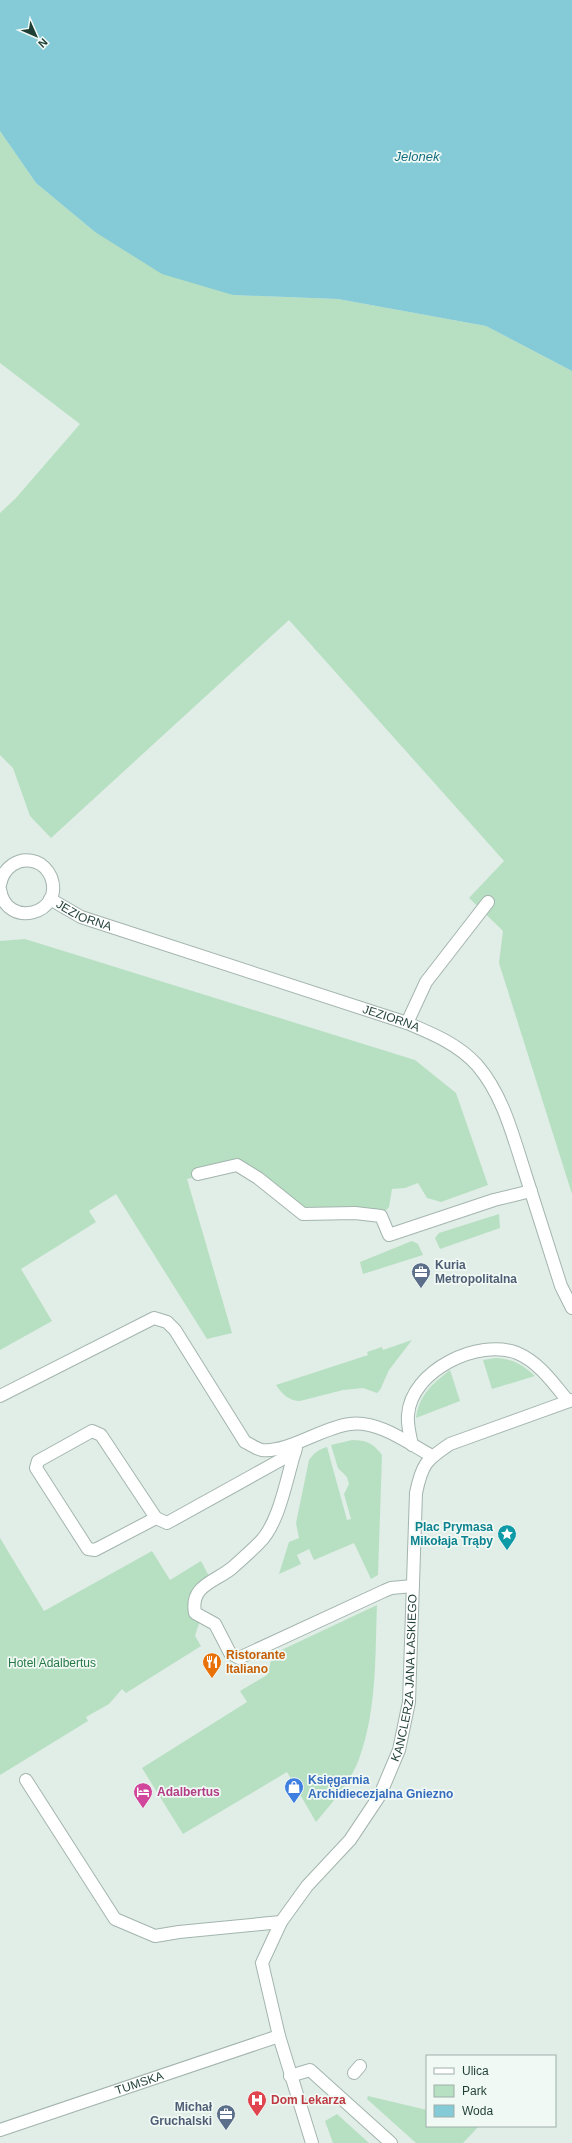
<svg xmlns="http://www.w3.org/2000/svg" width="572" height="2143" font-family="Arial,sans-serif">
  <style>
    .green { fill: #b7e0c2 }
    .water { fill: #84cad7 }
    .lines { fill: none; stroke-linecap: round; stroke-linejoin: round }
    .service-casing { stroke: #a3b5ae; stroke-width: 14 }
    .pedestrian-casing { stroke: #a3b5ae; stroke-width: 14 }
    .minor-casing { stroke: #a3b5ae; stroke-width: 14 }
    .tertiary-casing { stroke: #a3b5ae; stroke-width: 14 }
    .service { stroke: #fff; stroke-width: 12 }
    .pedestrian { stroke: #fff; stroke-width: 12 }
    .minor { stroke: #fff; stroke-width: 12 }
    .tertiary { stroke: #fff; stroke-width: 12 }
    .labels { text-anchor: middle; stroke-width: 3.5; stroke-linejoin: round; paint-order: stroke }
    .street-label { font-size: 12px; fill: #1f3f36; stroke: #f1f9f5 }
    .service-label { font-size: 12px; font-weight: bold; fill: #4e5e75; stroke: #f1f9f5; text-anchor: start }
    .culture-label { font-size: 12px; font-weight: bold; fill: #0d838f; stroke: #f1f9f5; text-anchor: end }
    .food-label { font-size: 12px; font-weight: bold; fill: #c56008; stroke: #f1f9f5; text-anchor: start }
    .park-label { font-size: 12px; fill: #267946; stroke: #f1f9f5 }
    .shop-label { font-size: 12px; font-weight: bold; fill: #366cbe; stroke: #f1f9f5; text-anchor: start }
    .hotel-label { font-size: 12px; font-weight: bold; fill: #b23c85; stroke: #f1f9f5; text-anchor: start }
    .health-label { font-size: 12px; font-weight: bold; fill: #be3a42; stroke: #f1f9f5; text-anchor: start }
    .water-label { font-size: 13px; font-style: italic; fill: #146e80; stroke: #f1f9f5 }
  </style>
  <rect width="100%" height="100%" fill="#e1ede7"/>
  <g class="green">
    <path d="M0 131 36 183 95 232 233 295 338 299 486 326 572 371V1194L499 963 503 931 469 898 504 861 289 620 51 838 30 816 13 768 0 755V513L16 498 80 424 0 363Z"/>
    <path d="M25 939 415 1060 456 1093 488 1185 441 1202 427 1198 418 1183 405 1188 392 1189 389 1207 381 1216 303 1214 237 1165 187 1179 232 1333 207 1339 116 1194 89 1211 96 1222 21 1269 52 1321 0 1350V941Z"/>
    <path d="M499 1214 500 1228 440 1249 435 1238 439 1233Z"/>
    <path d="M412 1241 418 1244 423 1255 363 1274 360 1262Z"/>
    <path d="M412 1340 389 1370 380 1390 377 1393 363 1388 343 1390 300 1401C289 1401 282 1394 276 1385L368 1355 367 1352 382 1347 383 1350Z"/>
    <path d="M496 1358C513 1359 522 1364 535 1376L492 1389 483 1360Z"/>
    <path d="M450 1370 460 1401 416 1418C419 1395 432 1384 450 1370Z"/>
    <path d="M352 1440C366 1440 373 1443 382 1455L378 1575 371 1579 354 1543 314 1560 309 1549 297 1555 301 1564 279 1574 289 1542 299 1538 296 1523 309 1460C314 1453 319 1449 327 1447L347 1520 351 1519 344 1494 349 1484 347 1477 338 1468 331 1445Z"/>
    <path d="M0 1538 44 1611 152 1551 170 1580 201 1561 211 1580 194 1604 201 1617 195 1636 201 1646 126 1693 122 1689 109 1704 86 1717 88 1721 0 1775Z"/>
    <path d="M377 1605C375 1657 377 1710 359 1759 350 1783 332 1803 316 1822L287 1772 183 1834 142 1768 247 1702 240 1691 267 1675 273 1654Z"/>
    <path d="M368 2096 427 2110V2126H479L463 2143H416L367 2099Z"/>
    <path d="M337 2114 369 2143H333L325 2121Z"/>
  </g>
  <path class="water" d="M0 0H572V371L486 326 338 299 233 295 162 274 95 232 36 183 0 131Z"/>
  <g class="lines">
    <g class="service-casing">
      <g id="service">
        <path d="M407 1023 426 982 488 902"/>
        <path d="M198 1174 237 1165 258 1178 303 1214 355 1213 381 1216 389 1235 494 1200 531 1191"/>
        <path d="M0 1396 154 1318 167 1322 175 1330 245 1442C250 1444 256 1449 262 1450 288 1453 323 1427 350 1424 378 1420 408 1443 432 1456"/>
        <path d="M412 1445C410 1436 407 1424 408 1415 411 1370 479 1338 517 1353 539 1362 554 1384 568 1401"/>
        <path d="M296 1448C287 1475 280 1523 259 1543 250 1552 241 1560 232 1568 215 1582 190 1585 195 1613L215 1624 230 1653 239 1658 384 1591 391 1588 413 1586"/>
        <path d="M156 1518 95 1550 88 1549 36 1468 38 1461 92 1431 101 1435 156 1518 167 1523 295 1452"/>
        <path d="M26 1780 115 1919 155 1936 179 1932 281 1922"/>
      </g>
    </g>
    <g class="pedestrian-casing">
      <path id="pedestrian" d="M354 2073 360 2066"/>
    </g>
    <g class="minor-casing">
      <g id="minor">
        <path d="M290 2076 310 2070 391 2143"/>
        <path id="s1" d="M0 2130 279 2036"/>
        <path id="s2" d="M312 2143 279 2036 262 1963 281 1922 307 1886 350 1840 380 1795 399 1750 409 1702 416 1493C422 1464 426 1460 450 1444L572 1400"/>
      </g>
    </g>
    <g class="tertiary-casing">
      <g id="tertiary">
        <path d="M0 885C3 868 18 856 36 862 42 864 48 870 51 877 65 914 6 930 0 889"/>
        <path id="s3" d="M50 899 81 917 407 1023C433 1034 458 1044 477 1065 503 1095 513 1136 525 1173 537 1211 549 1249 561 1286L572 1308"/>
      </g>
    </g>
    <use href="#service" class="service"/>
    <use href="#pedestrian" class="pedestrian"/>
    <use href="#minor" class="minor"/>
    <use href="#tertiary" class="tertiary"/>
  </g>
  <defs>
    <g id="office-pin" transform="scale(1)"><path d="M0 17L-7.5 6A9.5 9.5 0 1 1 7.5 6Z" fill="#5c6f8a" stroke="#f1f9f5"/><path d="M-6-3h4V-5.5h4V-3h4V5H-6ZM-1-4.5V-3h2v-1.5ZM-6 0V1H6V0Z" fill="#fff"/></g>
    <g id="sight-pin" transform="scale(1)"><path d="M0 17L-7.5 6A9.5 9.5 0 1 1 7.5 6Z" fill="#0f9aa8" stroke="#f1f9f5"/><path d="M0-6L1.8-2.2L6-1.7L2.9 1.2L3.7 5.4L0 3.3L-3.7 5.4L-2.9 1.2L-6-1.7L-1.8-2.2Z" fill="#fff"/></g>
    <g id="restaurant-pin" transform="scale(1)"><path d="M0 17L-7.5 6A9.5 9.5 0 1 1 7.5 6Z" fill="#e8710a" stroke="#f1f9f5"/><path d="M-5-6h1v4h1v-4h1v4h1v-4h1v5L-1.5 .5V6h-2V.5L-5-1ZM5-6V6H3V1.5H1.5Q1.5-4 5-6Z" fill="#fff"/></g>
    <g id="shop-pin" transform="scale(1)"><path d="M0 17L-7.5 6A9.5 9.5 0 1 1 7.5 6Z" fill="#3f7fe0" stroke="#f1f9f5"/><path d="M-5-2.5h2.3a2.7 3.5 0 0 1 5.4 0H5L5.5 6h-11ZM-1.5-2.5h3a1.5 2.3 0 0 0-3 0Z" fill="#fff"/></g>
    <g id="hotel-pin" transform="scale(1)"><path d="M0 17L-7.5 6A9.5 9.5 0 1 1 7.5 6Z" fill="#d1479c" stroke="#f1f9f5"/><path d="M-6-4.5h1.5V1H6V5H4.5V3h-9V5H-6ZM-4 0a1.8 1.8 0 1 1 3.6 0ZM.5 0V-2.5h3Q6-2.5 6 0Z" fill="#fff"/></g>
    <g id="hospital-pin" transform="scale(1)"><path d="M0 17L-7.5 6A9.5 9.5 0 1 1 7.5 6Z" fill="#e0444e" stroke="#f1f9f5"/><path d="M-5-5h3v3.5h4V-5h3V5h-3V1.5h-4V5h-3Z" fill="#fff"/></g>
  </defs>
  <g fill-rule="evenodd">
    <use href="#office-pin" x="421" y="1272"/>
    <use href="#sight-pin" x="507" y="1534"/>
    <use href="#restaurant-pin" x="212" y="1662"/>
    <use href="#shop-pin" x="294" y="1787"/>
    <use href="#hotel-pin" x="143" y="1792"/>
    <use href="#hospital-pin" x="257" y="2100"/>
    <use href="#office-pin" x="226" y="2114"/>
  </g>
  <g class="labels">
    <g class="street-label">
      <text dy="4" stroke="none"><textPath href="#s3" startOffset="38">JEZIORNA</textPath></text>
      <text dy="4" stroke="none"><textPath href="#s3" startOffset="362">JEZIORNA</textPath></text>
      <text dy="4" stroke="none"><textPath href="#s2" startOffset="515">KANCLERZA JANA ŁASKIEGO</textPath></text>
      <text dy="4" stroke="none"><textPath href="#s1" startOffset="147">TUMSKA</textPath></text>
    </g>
    <g class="service-label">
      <text x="435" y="1269">Kuria<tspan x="435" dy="14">Metropolitalna</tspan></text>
      <text x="212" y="2111" text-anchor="end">Michał<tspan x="212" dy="14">Gruchalski</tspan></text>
    </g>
    <g class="culture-label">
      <text x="493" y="1531">Plac Prymasa<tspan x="493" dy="14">Mikołaja Trąby</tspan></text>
    </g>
    <g class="food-label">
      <text x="226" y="1659">Ristorante<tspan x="226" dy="14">Italiano</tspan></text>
    </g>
    <g class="park-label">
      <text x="52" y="1667">Hotel Adalbertus</text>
    </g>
    <g class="shop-label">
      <text x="308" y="1784">Księgarnia<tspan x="308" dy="14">Archidiecezjalna Gniezno</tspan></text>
    </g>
    <g class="hotel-label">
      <text x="157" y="1796">Adalbertus</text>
    </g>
    <g class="health-label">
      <text x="271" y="2104">Dom Lekarza</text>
    </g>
    <g class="water-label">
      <text x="417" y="161">Jelonek</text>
    </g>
  </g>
  <rect x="426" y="2055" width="130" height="72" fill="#f1f9f5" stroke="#9dafa9"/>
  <rect x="434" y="2068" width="20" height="6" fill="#ffffff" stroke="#9dafa9"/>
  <text x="462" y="2075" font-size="12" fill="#1f3f36">Ulica</text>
  <rect x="434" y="2085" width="20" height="12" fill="#b7e0c2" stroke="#9dafa9"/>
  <text x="462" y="2095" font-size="12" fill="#1f3f36">Park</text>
  <rect x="434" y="2105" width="20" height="12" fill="#84cad7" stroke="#9dafa9"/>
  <text x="462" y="2115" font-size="12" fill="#1f3f36">Woda</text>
  <g transform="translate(36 36) rotate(135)" stroke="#f1f9f5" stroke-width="3" paint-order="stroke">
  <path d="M0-3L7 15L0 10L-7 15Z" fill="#1f3f36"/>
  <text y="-6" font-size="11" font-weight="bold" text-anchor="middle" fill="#1f3f36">N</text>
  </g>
</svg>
